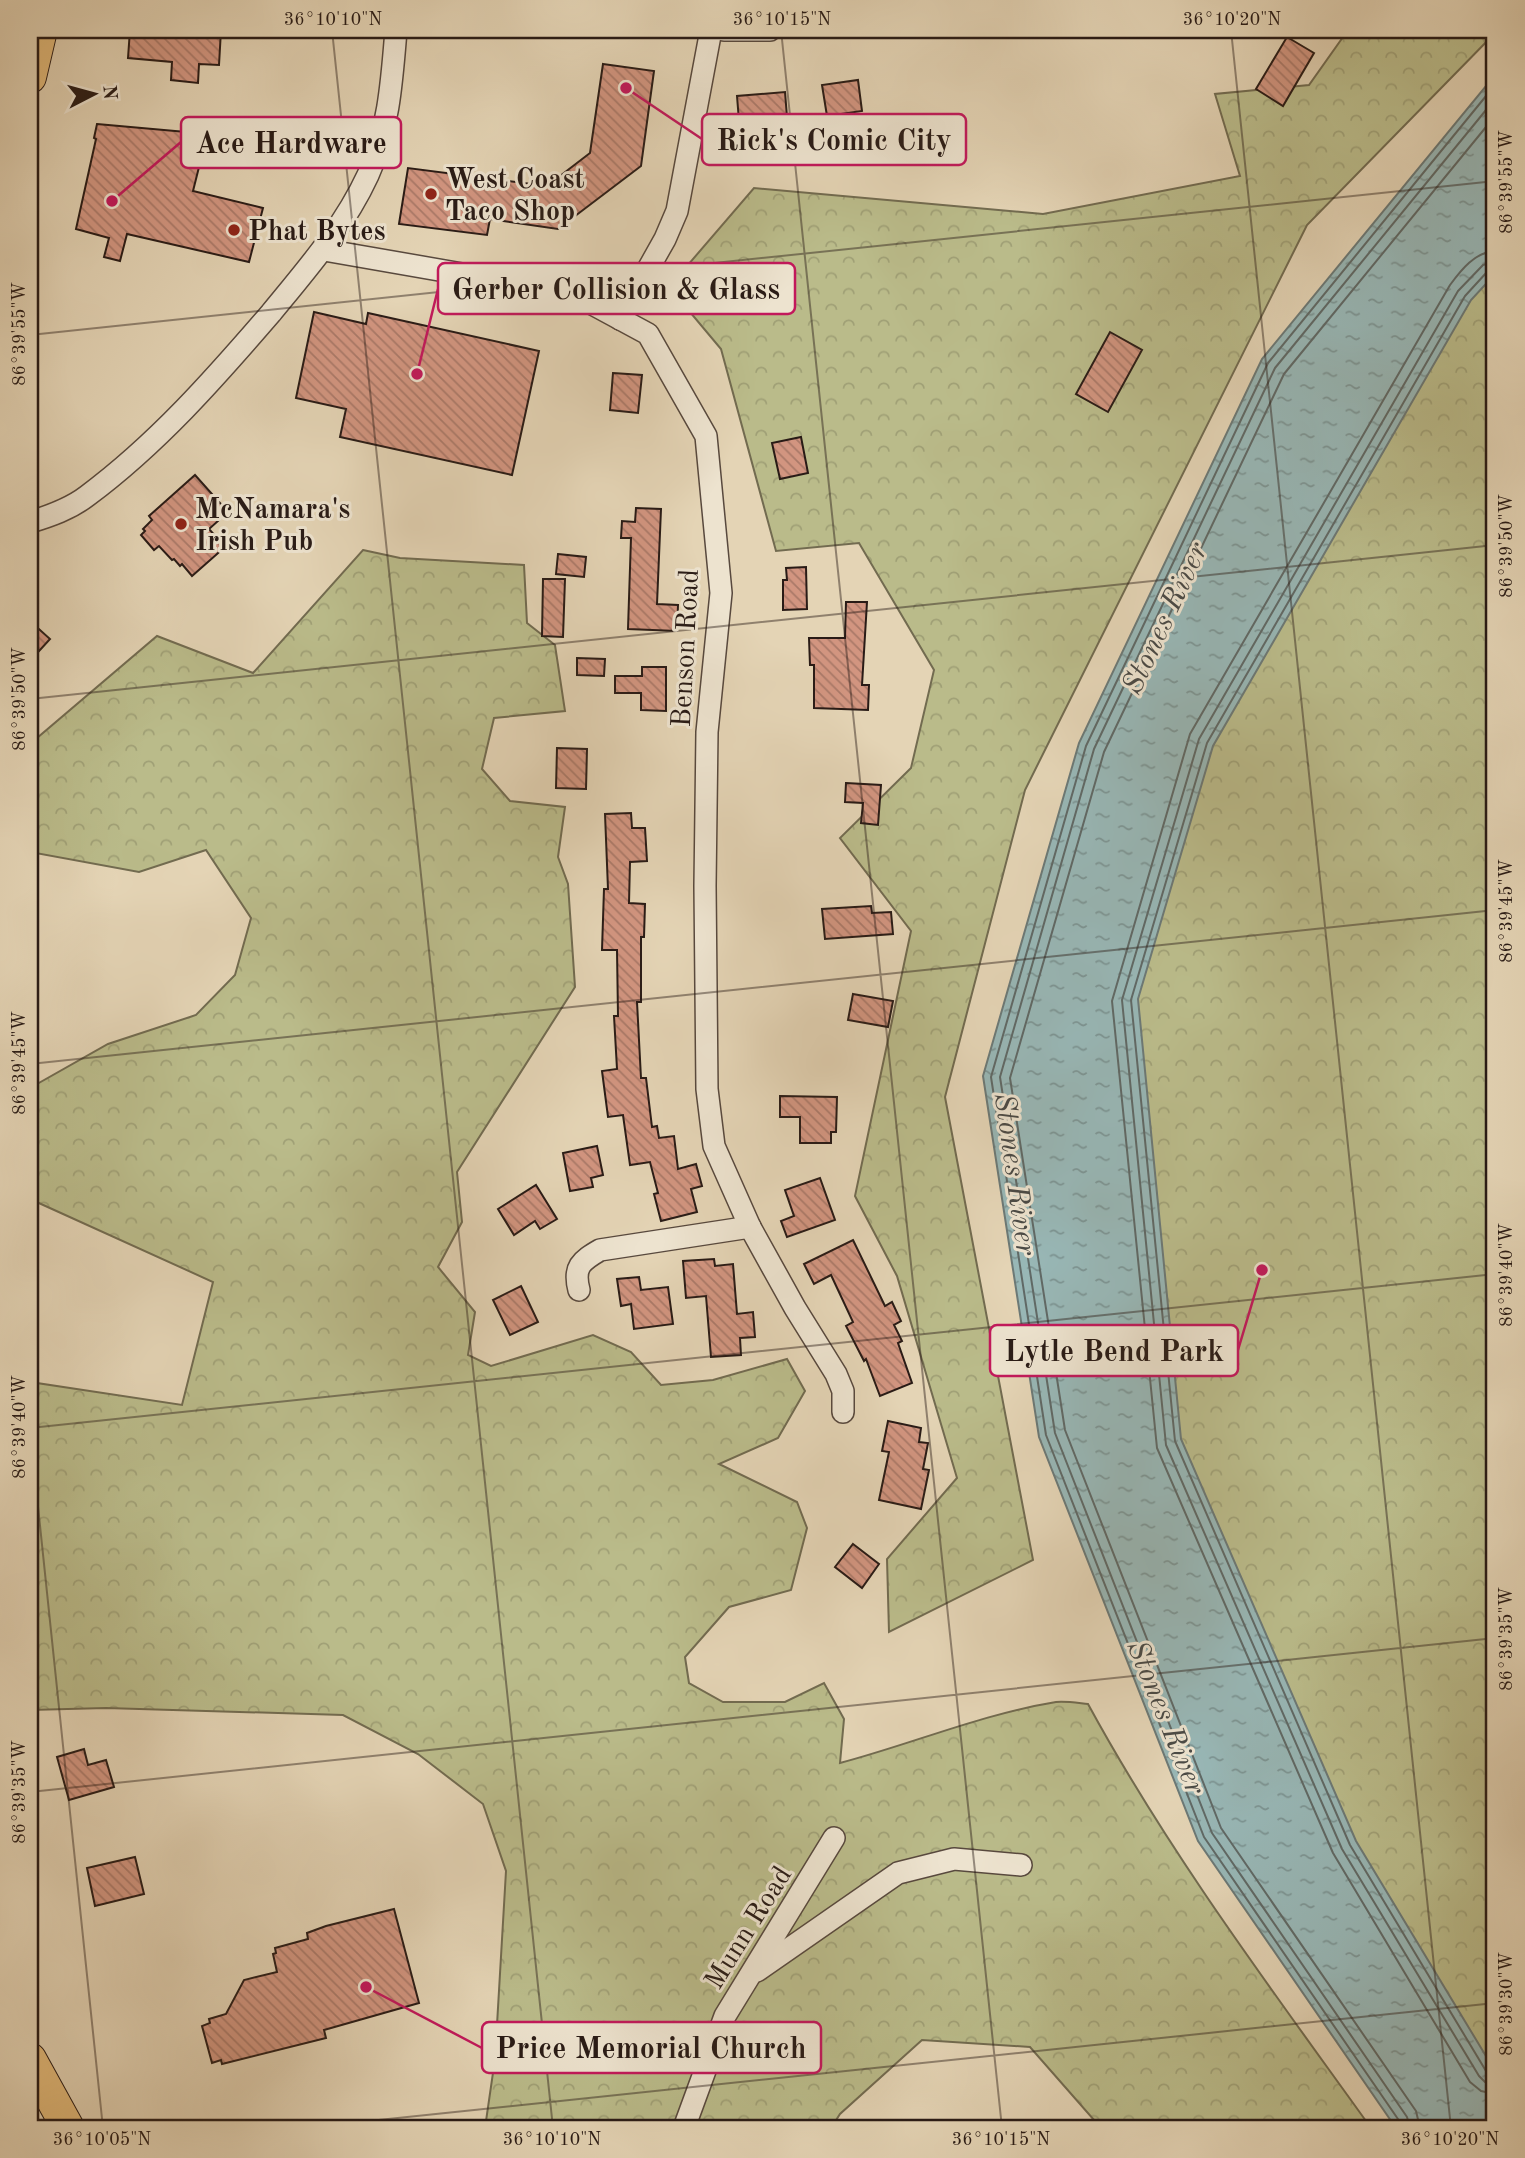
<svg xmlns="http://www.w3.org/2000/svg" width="1525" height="2158" font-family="'Old Standard TT',serif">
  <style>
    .forest { fill: url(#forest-crowns); stroke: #726b50; stroke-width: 2 }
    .water { fill: url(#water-ripples); stroke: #6c7976; stroke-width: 2 }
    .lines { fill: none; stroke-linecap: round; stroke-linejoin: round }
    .shore { stroke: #606966; stroke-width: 2 }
    .building { fill: url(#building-back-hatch); stroke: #291b16; stroke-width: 2 }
    .minor-casing { stroke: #58493e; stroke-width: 24 }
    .primary-casing { stroke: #291b16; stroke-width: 34 }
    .minor { stroke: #ede3cf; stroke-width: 21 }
    .primary { stroke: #e2ba7a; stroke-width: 32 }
    .ticks { fill: none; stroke: #291b16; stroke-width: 2; stroke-opacity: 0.45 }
    .poi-dot { fill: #8f2418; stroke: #ede3cf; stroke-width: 2.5 }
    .labels { text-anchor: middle; stroke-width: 6; stroke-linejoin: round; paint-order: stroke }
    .poi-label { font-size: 28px; font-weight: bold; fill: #291b16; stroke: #ede3cf; text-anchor: start }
    .street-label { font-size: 28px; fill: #291b16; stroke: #ede3cf }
    .water-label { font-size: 30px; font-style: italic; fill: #4a4a46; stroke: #ede3cf }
    .leader { fill: none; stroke: #c2185b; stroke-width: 2.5 }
    .callout-dot { fill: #c2185b; stroke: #ede3cf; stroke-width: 2.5 }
    .callout { fill: #ede3cf; stroke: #c2185b; stroke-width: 2.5 }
    .callout-label { font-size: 30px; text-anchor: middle; font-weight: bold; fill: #291b16 }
    .neatline { fill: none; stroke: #291b16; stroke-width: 2.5 }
    .ticks-label { font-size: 18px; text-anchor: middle; fill: #291b16 }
  </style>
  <defs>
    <pattern id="forest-crowns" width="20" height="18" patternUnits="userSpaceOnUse" patternTransform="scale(1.75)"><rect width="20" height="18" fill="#babb8a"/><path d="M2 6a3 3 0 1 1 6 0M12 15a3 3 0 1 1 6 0" fill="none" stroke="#a0a076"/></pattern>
    <pattern id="water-ripples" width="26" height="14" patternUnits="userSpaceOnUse" patternTransform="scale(1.75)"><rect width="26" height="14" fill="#98b7b6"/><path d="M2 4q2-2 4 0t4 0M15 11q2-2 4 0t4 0" fill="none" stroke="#7c9493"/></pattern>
    <pattern id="building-back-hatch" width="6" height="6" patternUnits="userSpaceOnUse" patternTransform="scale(1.75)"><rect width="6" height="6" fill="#d29580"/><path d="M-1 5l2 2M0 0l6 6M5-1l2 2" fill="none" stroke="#aa7968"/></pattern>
  </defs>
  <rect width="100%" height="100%" fill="#e4d4b5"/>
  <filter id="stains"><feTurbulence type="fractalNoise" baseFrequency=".00286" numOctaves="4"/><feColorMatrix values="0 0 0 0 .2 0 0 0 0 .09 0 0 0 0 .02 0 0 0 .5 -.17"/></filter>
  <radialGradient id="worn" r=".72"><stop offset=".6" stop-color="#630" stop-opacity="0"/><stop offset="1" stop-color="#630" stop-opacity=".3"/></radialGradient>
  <g class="forest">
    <path d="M1348 30H1495V33L1307 225 1025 790 945 1097 1033 1560 889 1632 887 1559 957 1478 897 1276 855 1196 911 931 840 838 911 768 934 670 859 543 776 551 721 349 669 287 754 188 1043 214 1240 176 1215 94 1309 85Z"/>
    <path d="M1495 146V2128L1210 1825 1071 816Z"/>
    <path d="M363 550 400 558 524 565 527 623 555 645 565 711 494 718 482 769 510 801 565 807 558 857 568 884 575 987 457 1172 462 1222 438 1267 475 1312 468 1355 491 1366 593 1335 631 1352 661 1385 713 1380 787 1359 805 1391 778 1438 719 1464 797 1502 807 1528 791 1590 729 1607 685 1657 689 1683 723 1702H785L824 1683 844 1719 840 1763C912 1744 982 1714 1056 1702 1066 1701 1078 1703 1088 1704 1169 1853 1272 1990 1371 2128H1101L1030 2047 922 2040 840 2114 831 2128H485L495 2059 506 1871 483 1804 418 1754 343 1715 106 1708 30 1710V1382L182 1405 213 1282 30 1199V1088L108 1044 196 1015 235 975 251 918 206 850 139 872 30 852V744L157 636 253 673Z"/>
  </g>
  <path class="water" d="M1495 75V274L1471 300 1213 746 1138 999 1181 1439 1356 1841 1495 2071V2128H1396L1198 1841 1039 1437 983 1076 1079 743 1262 359Z"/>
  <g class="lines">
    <g class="shore">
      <path d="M1495 251C1475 252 1461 270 1450 285L1190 734 1112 1001 1157 1448 1333 1853 1470 2082 1481 2091 1495 2094"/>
      <path d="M1495 261 1483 265 1458 291 1199 739 1122 1000 1166 1445 1342 1849 1479 2076 1485 2082 1495 2084"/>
      <path d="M1495 270 1487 272 1465 296 1207 743 1131 1000 1175 1441 1350 1845 1486 2071 1495 2075"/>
      <path d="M1401 2128 1400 2122 1204 1837 1046 1435 991 1077 1086 746 1268 363 1495 85"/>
      <path d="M1410 2128 1407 2117 1212 1833 1055 1433 1000 1077 1094 749 1275 368 1495 99"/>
      <path d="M1420 2128 1416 2111 1221 1828 1065 1430 1010 1078 1104 752 1284 374 1495 116"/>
    </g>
  </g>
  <g class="building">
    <path d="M130 30H221L219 65 199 64 198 83 171 80 172 62 128 58Z"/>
    <path d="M1287 37 1314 53 1283 106 1256 89Z"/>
    <path d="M603 64 654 71 641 166 558 229 490 219 487 235 399 224 408 168 547 186 590 153Z"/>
    <path d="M858 80 862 111 827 116 822 85Z"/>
    <path d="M785 92 787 117 739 121 737 96Z"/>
    <path d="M97 124 277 140 276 165 201 159 193 191 263 208 249 262 127 234 120 261 104 257 109 238 76 229 96 139 94 138Z"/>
    <path d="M314 312 366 324 368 313 539 351 512 475 340 437 346 409 296 398Z"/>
    <path d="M1110 332 1142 350 1108 412 1076 394Z"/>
    <path d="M613 373 642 375 638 413 610 410Z"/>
    <path d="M801 437 808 473 780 479 772 443Z"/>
    <path d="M195 475 228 512 209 529 225 547 192 576 182 564 180 566 174 559 172 560 159 546 154 550 141 535 145 531 143 529 152 520 149 516Z"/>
    <path d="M636 508 661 509 657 604 678 605 677 631 628 629 631 538H621L622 521 635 522Z"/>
    <path d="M558 554 586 557 584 577 556 574Z"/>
    <path d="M806 567 807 609 783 610V580H787L786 568Z"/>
    <path d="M543 579H565L563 637 542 636Z"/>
    <path d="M846 602H867L862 685H869L868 710 814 708V665H810L809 638H845Z"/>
    <path d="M30 621 50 639 30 661Z"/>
    <path d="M577 658 605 659 604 676 577 675Z"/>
    <path d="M642 667H666V711L641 710V693H615V676H642Z"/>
    <path d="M557 748 587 749 586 789 556 788Z"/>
    <path d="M846 783 881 785 878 825 861 823 863 803 845 802Z"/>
    <path d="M631 813 632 828H645L647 861 630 862 629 903 645 904 644 937H641V1002H637L641 1078H646L652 1127 657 1126 659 1138 674 1136 678 1169 696 1164 702 1186 691 1189 697 1212 661 1221 654 1194 658 1193 650 1162 630 1165 623 1115 608 1117 602 1071 617 1069 614 1016H618L617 950H602L604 889H608L605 814Z"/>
    <path d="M871 906 872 913 891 912 893 934 825 939 822 909Z"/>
    <path d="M853 994 893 1001 888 1027 848 1020Z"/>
    <path d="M780 1096 837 1097 836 1132H831V1143H800V1117H780Z"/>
    <path d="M597 1146 603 1175 591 1178 593 1187 570 1191 563 1153Z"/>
    <path d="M820 1178 835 1220 787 1237 781 1221 794 1216 785 1190Z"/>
    <path d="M536 1185 557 1219 540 1229 535 1221 514 1235 498 1209Z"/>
    <path d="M853 1240 885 1306 892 1302 901 1321 894 1325 902 1341 898 1343 912 1383 880 1396 866 1359 864 1361 846 1326 853 1322 831 1275 814 1284 804 1264Z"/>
    <path d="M714 1259 715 1266 733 1264 737 1314 753 1312 755 1337 740 1338 741 1355 711 1357 706 1296 686 1298 683 1261Z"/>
    <path d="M639 1277 641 1290 668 1287 673 1324 634 1329 631 1304 621 1306 617 1279Z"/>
    <path d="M521 1286 538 1322 510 1335 493 1300Z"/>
    <path d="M888 1421 921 1428 919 1442 928 1443 923 1469 929 1470 921 1509 879 1500 889 1452 882 1451Z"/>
    <path d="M853 1544 879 1564 862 1588 835 1567Z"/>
    <path d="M84 1749 88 1765 106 1760 114 1787 69 1800 57 1757Z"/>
    <path d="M135 1857 144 1894 95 1906 87 1868Z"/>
    <path d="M394 1909 419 2003 324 2030 326 2038 222 2064 221 2060 212 2063 202 2026 210 2023 209 2019 226 2014 244 1980 277 1972 273 1954 276 1953 275 1948 308 1939 307 1933 326 1926Z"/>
  </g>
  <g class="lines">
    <g class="minor-casing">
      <g id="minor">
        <path d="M724 30H770"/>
        <path d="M324 250 548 289 585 300 648 334 706 436 721 593 707 732 705 886 707 1089 714 1146 750 1227 795 1308 836 1374 843 1391V1412"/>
        <path d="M620 319 665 239 677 211 711 30"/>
        <path d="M30 522C50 516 70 509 87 496 157 444 215 378 271 313 307 269 344 227 368 175 389 129 392 79 396 30"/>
        <path d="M579 1290C573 1267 581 1261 600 1250L750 1227"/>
        <path d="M757 1971 898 1873 954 1859 1021 1865"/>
        <path d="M684 2128 725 2016 834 1838"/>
      </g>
    </g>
    <g class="primary-casing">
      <g id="primary">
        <path d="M30 77 41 30"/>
        <path d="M30 2059 68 2128"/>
      </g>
    </g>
    <use href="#minor" class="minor"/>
    <use href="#primary" class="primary"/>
  </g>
  <path class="ticks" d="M332 30 553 2128M781 30 1002 2128M1231 30 1451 2128M30 335 1495 181M30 699 1495 545M30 1064 1495 910M30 1428 1495 1274M30 1430 103 2128M30 1792 1495 1638M302 2128 1495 2003"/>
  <g class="poi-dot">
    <circle cx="431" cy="194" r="7"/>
    <circle cx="234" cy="230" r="7"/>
    <circle cx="181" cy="524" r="7"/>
  </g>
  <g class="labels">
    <g class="poi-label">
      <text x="445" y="188">West Coast<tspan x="445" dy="32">Taco Shop</tspan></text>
      <text x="248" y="240">Phat Bytes</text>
      <text x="195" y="518">McNamara's<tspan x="195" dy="32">Irish Pub</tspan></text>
    </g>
    <g class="street-label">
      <text transform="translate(684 648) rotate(-87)" y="10">Benson Road</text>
      <text transform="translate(747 1927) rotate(-58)" y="10">Munn Road</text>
    </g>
    <g class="water-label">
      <text transform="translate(1164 618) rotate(-65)" y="10">Stones River</text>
      <text transform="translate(1016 1174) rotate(82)" y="10">Stones River</text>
      <text transform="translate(1167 1717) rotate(68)" y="10">Stones River</text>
    </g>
  </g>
  <path class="leader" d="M626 88L702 139M112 201L181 142M417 374L438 289M1262 1270L1238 1350M366 1987L482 2048"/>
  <g class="callout-dot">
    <circle cx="626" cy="88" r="7"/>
    <circle cx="112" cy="201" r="7"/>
    <circle cx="417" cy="374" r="7"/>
    <circle cx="1262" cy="1270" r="7"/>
    <circle cx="366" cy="1987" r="7"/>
  </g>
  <g class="callout">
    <rect x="702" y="114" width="264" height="51" rx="7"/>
    <rect x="181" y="117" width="220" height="51" rx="7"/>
    <rect x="438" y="263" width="357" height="51" rx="7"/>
    <rect x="990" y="1325" width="248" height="51" rx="7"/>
    <rect x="482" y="2022" width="339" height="51" rx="7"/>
  </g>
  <g class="callout-label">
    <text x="834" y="150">Rick's Comic City</text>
    <text x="291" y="153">Ace Hardware</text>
    <text x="616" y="299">Gerber Collision &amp; Glass</text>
    <text x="1114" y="1361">Lytle Bend Park</text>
    <text x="651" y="2058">Price Memorial Church</text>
  </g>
  <rect width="1525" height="2158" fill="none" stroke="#e4d4b5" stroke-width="77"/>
  <g transform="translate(94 94) rotate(84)" stroke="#ede3cf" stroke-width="5" paint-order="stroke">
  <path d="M0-5L12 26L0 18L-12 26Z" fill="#291b16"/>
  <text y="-10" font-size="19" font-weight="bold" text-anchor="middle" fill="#291b16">N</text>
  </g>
  <rect x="38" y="38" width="1448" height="2082" class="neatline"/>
  <g class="ticks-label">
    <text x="333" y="25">36°10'10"N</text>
    <text x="782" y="25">36°10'15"N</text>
    <text x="1232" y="25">36°10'20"N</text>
    <text transform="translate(1506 182) rotate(-90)" y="6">86°39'55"W</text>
    <text transform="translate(19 334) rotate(-90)" y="6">86°39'55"W</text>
    <text transform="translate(1506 546) rotate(-90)" y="6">86°39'50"W</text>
    <text transform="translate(19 699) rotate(-90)" y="6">86°39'50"W</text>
    <text transform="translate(1506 911) rotate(-90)" y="6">86°39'45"W</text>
    <text transform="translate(19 1063) rotate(-90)" y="6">86°39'45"W</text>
    <text transform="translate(1506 1275) rotate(-90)" y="6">86°39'40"W</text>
    <text transform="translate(19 1427) rotate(-90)" y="6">86°39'40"W</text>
    <text transform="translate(1506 1639) rotate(-90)" y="6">86°39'35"W</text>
    <text transform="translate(19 1792) rotate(-90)" y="6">86°39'35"W</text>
    <text transform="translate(1506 2004) rotate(-90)" y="6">86°39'30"W</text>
    <text x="102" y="2145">36°10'05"N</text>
    <text x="552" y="2145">36°10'10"N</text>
    <text x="1001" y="2145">36°10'15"N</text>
    <text x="1450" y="2145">36°10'20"N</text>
  </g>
  <rect width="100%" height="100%" filter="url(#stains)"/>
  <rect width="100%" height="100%" fill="url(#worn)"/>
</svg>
